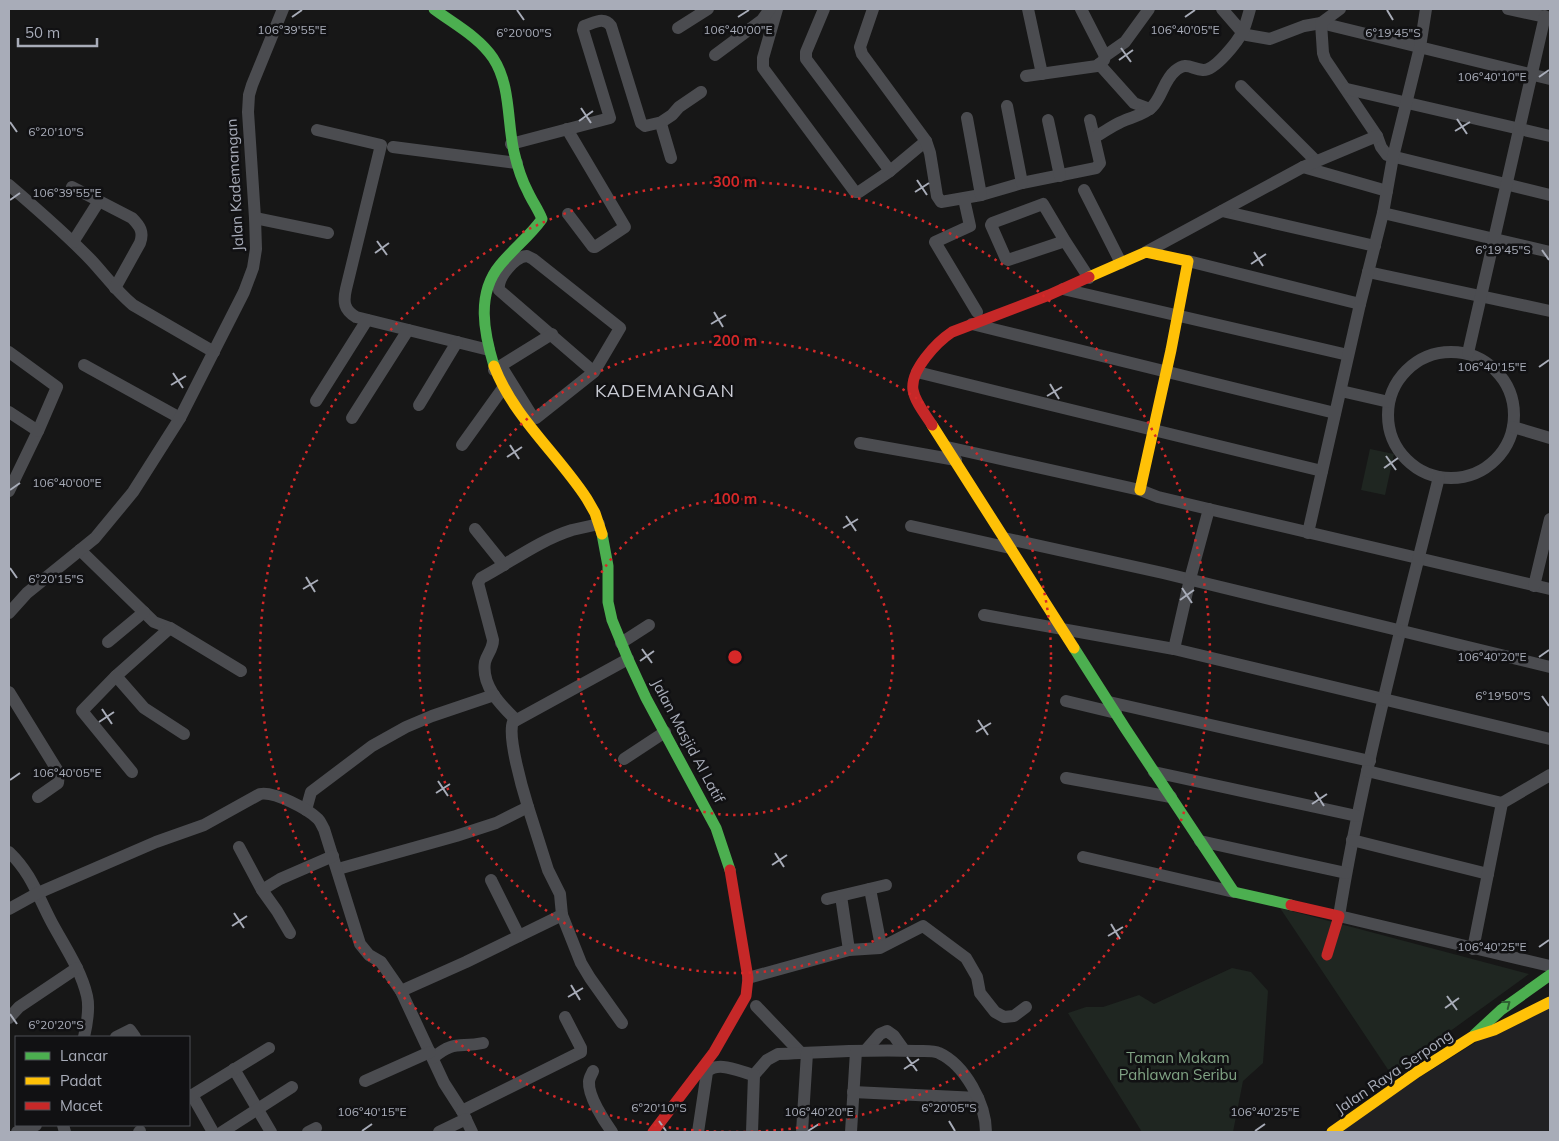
<svg xmlns="http://www.w3.org/2000/svg" width="1559" height="1141" font-family="Mulish,sans-serif">
  <style>
    .built { fill: #212123 }
    .green { fill: #1f2621 }
    .lines { fill: none; stroke-linecap: round; stroke-linejoin: round }
    .street { stroke: #4b4c50; stroke-width: 12 }
    .fast { stroke: #4caf50; stroke-width: 11 }
    .slow { stroke: #ffc107; stroke-width: 11 }
    .jam { stroke: #c62828; stroke-width: 11 }
    .oneway { stroke: #2e6032 }
    .ticks { fill: none; stroke: #a8acb8; stroke-width: 2 }
    .ring { fill: none; stroke: #d62828; stroke-width: 2.5; stroke-dasharray: 2.5 5 }
    .labels { text-anchor: middle; stroke-width: 5; stroke-linejoin: round; paint-order: stroke }
    .street-label { font-size: 15px; fill: #a8acb8; stroke: #111113 }
    .park-label { font-size: 15px; fill: #80a384; stroke: #111113 }
    .quarter-label { font-size: 18px; letter-spacing: 1px; fill: #c9cbd4; stroke: #111113 }
    .ticks-label { font-size: 12px; text-anchor: middle; fill: #a8acb8; stroke: #111113; stroke-width: 5; stroke-linejoin: round; paint-order: stroke }
    .centre { fill: #d62828; stroke: #111113; stroke-width: 2.5 }
    .ring-label { font-size: 15px; text-anchor: middle; font-weight: bold; fill: #d62828; stroke: #111113; stroke-width: 5; stroke-linejoin: round; paint-order: stroke }
  </style>
  <rect width="100%" height="100%" fill="#171717"/>
  <path class="built" d="M1550 996V1132H1332Z"/>
  <g class="green">
    <path d="M1370 449 1394 454 1385 495 1361 490Z"/>
    <path d="M1280 908 1529 974 1391 1074Z"/>
    <path d="M1232 968 1251 972 1268 991 1263 1063 1243 1081 1233 1132H1142L1068 1013 1086 1007H1103L1139 995 1154 1004Z"/>
  </g>
  <g class="lines">
    <g class="street">
      <path d="M777 9 763 58V68L855 192H859L890 171 926 141"/>
      <path d="M824 9 806 52V59L890 171"/>
      <path d="M873 9 860 47 862 54 926 141 930 153 937 196 941 202 981 195 1022 183 1096 168 1100 163 1090 120"/>
      <path d="M1028 9 1042 74"/>
      <path d="M1081 9 1105 56"/>
      <path d="M1222 9 1242 32 1247 35 1270 39 1304 26 1321 23 1550 79"/>
      <path d="M1340 9 1321 23 1323 53 1325 59 1377 136 1381 147 1387 155 1550 195"/>
      <path d="M1508 9 1550 18"/>
      <path d="M678 28 708 9"/>
      <path d="M715 55 762 20 770 9"/>
      <path d="M1099 64 1134 103 1150 109"/>
      <path d="M1026 76 1097 66 1104 60 1105 56 1125 42 1149 9"/>
      <path d="M1241 86 1316 161"/>
      <path d="M1347 89 1550 136"/>
      <path d="M1007 106 1022 183"/>
      <path d="M967 118 981 195"/>
      <path d="M1048 120 1060 176"/>
      <path d="M660 123 672 115 679 107 701 92"/>
      <path d="M567 129 625 227 595 247H593L568 214"/>
      <path d="M317 130 381 145 346 289C343 302 344 310 356 317L489 350"/>
      <path d="M1095 137C1104 132 1112 126 1121 122 1131 117 1144 115 1152 107 1162 97 1164 80 1175 71 1187 61 1191 69 1203 70 1215 71 1238 41 1243 31 1246 24 1248 16 1250 9"/>
      <path d="M511 144 610 118 583 30 584 26C594 23 604 16 611 26L641 123 645 126 658 123 661 124 671 158"/>
      <path d="M393 147 517 163"/>
      <path d="M1303 167 1387 191"/>
      <path d="M9 185C37 209 65 233 91 260 105 275 117 292 133 305L214 352"/>
      <path d="M72 187 132 218C140 226 144 232 140 243L115 288"/>
      <path d="M1084 190 1121 263"/>
      <path d="M964 199 970 226 935 242 977 312"/>
      <path d="M1222 211 1375 246"/>
      <path d="M1383 213 1550 252"/>
      <path d="M255 218 328 233"/>
      <path d="M1065 241 1008 260 1006 259 991 225 992 223 1043 204 1065 241 1089 278"/>
      <path d="M73 242 99 201"/>
      <path d="M1146 252 1303 167 1377 136"/>
      <path d="M1188 261 1360 304"/>
      <path d="M1368 272 1550 311"/>
      <path d="M1063 289 1348 355"/>
      <path d="M972 324 1335 413"/>
      <path d="M9 352 57 387 38 431 9 491"/>
      <circle cx="1451" cy="415" r="63"/>
      <path d="M1468 353 1545 16"/>
      <path d="M84 365 180 418"/>
      <path d="M501 366 532 416 536 418 594 372 620 328 533 259 527 256C514 257 497 278 499 290L594 372"/>
      <path d="M494 370 552 334"/>
      <path d="M917 372C1052 405 1187 439 1322 471"/>
      <path d="M1341 391 1389 402"/>
      <path d="M316 401 367 320"/>
      <path d="M419 405 457 342"/>
      <path d="M9 412 38 431"/>
      <path d="M352 418 408 330"/>
      <path d="M1513 427 1550 438"/>
      <path d="M860 443 956 460"/>
      <path d="M462 445 503 388"/>
      <path d="M947 447 1140 490 1158 497 1217 511 1550 589"/>
      <path d="M1439 477C1403 622 1363 768 1339 916L1550 966"/>
      <path d="M911 526 1010 548"/>
      <path d="M475 529 504 565"/>
      <path d="M1308 533 1360 304 1383 213 1393 157 1420 47 1426 9"/>
      <path d="M1004 538 1163 573 1550 667"/>
      <path d="M80 550 154 622 170 628 241 671"/>
      <path d="M1534 586 1550 519"/>
      <path d="M9 613 27 593 95 538 133 492 180 418 244 292 253 268 256 249 255 218 248 112 249 95 252 85 283 9"/>
      <path d="M984 615 1174 649 1550 739"/>
      <path d="M108 642 144 612"/>
      <path d="M621 643 649 625"/>
      <path d="M1174 649 1190 579 1209 509"/>
      <path d="M116 676 144 708 184 734"/>
      <path d="M9 692 59 773 58 783 38 797"/>
      <path d="M1066 701 1116 713"/>
      <path d="M1109 702 1370 761"/>
      <path d="M516 720C501 705 481 686 485 662 487 654 493 649 493 640L478 583 481 578C511 562 540 540 572 530 581 528 590 526 599 524"/>
      <path d="M624 759 665 732"/>
      <path d="M1367 771 1502 803"/>
      <path d="M132 772 82 711 116 676 170 628"/>
      <path d="M1154 772 1357 816"/>
      <path d="M1066 778 1171 797"/>
      <path d="M528 807 548 870 560 894 562 915 581 963 590 978 622 1023"/>
      <path d="M306 810 311 792 372 746 406 727 432 716 494 695"/>
      <path d="M1352 840 1488 874"/>
      <path d="M1200 841 1346 873"/>
      <path d="M239 847 262 890"/>
      <path d="M9 852C32 874 38 897 52 923 65 947 81 970 87 996 90 1009 87 1024 84 1037"/>
      <path d="M1083 857 1234 892"/>
      <path d="M338 869 456 836 496 823 528 807C523 791 507 736 513 722L628 659"/>
      <path d="M491 880 519 936"/>
      <path d="M870 889 880 941"/>
      <path d="M841 896 849 950"/>
      <path d="M827 899 886 885"/>
      <path d="M9 909 38 893 156 842 204 825 260 794C274 791 308 809 318 819 321 822 322 826 324 829L360 944 369 955 381 962 401 991 444 1083 462 1111 472 1132"/>
      <path d="M290 933 277 911 262 890 280 879 333 856"/>
      <path d="M1473 949 1502 803 1550 775"/>
      <path d="M748 978 849 950 880 948 923 926 966 958 977 977 980 993 995 1012 1004 1017 1014 1016 1026 1007"/>
      <path d="M401 991 466 962 562 915"/>
      <path d="M756 1006 801 1053"/>
      <path d="M9 1018 19 1007 77 968"/>
      <path d="M116 1037 130 1030 135 1037"/>
      <path d="M866 1050 880 1034 887 1031 894 1036 904 1050"/>
      <path d="M433 1058C454 1040 459 1048 483 1043"/>
      <path d="M234 1069 271 1132"/>
      <path d="M593 1071C592 1074 589 1078 589 1082 588 1096 604 1121 612 1132"/>
      <path d="M365 1081 430 1052"/>
      <path d="M853 1092 978 1098"/>
      <path d="M192 1095 213 1132"/>
      <path d="M189 1097 269 1048"/>
      <path d="M462 1111 581 1052V1048L565 1017"/>
      <path d="M63 1125 65 1132"/>
      <path d="M17 1132 36 1125"/>
      <path d="M139 1132 140 1131"/>
      <path d="M222 1132 292 1087"/>
      <path d="M308 1132 316 1128"/>
      <path d="M439 1132 466 1119"/>
      <path d="M698 1132 707 1072C718 1060 740 1072 754 1075L767 1060 778 1054C824 1052 870 1049 916 1051 923 1051 933 1050 939 1053 965 1065 986 1104 986 1132"/>
      <path d="M752 1132 754 1075"/>
      <path d="M802 1132 807 1053"/>
      <path d="M851 1132 856 1051"/>
    </g>
    <g class="fast">
      <path d="M434 9C454 24 479 37 493 58 511 85 507 122 514 152 517 165 521 179 528 192 532 201 538 209 542 219 530 236 513 249 500 265 476 294 484 333 494 366"/>
      <path d="M602 534 608 566V602L612 620 628 659 646 698 716 828 730 870"/>
      <path d="M1074 648 1125 728 1234 892 1291 905"/>
      <path d="M1474 1035 1501 1010 1550 975"/>
    </g>
    <g class="slow">
      <path d="M1089 277 1146 252 1188 261 1171 350 1140 490"/>
      <path d="M494 366C514 418 557 453 587 499L595 513 602 534"/>
      <path d="M932 425 1074 648"/>
      <path d="M1332 1132 1417 1072 1472 1037 1494 1030 1550 1002"/>
    </g>
    <g class="jam">
      <path d="M932 425C925 414 915 402 913 390 910 370 937 342 952 332L1049 295 1089 277"/>
      <path d="M1291 905 1339 916 1327 955"/>
      <path d="M653 1132 714 1052 746 996 748 978 730 870"/>
    </g>
  </g>
  <defs><path id="oneway-chevron" d="M-2-3.5L2.5 0L-2 3.5" fill="none" stroke-width="1.6" stroke-linecap="round" stroke-linejoin="round" transform="scale(1.25)"/></defs>
  <use class="oneway" href="#oneway-chevron" transform="translate(1507 1004) rotate(-38)"/>
  <path class="ticks" d="M517 10 524 20M1387 10 1393 20M292 17 302 10M738 17 749 10M1185 17 1195 10M1121 48 1131 62M1119 60 1133 50M1539 77 1549 70M581 108 591 123M1457 119 1467 134M579 121 593 111M10 122 17 132M1455 131 1470 122M917 180 927 195M915 192 929 183M10 200 20 193M377 241 387 255M1542 250 1549 260M1254 252 1263 266M375 253 389 243M1251 264 1266 254M714 312 723 327M711 324 726 315M1539 367 1549 360M173 373 183 388M1050 384 1059 399M171 385 186 376M1047 396 1062 387M510 445 519 459M1386 456 1396 470M507 457 522 447M1384 468 1398 458M10 490 20 483M846 516 856 531M843 528 858 519M10 568 17 578M306 577 315 592M1182 588 1192 603M303 589 318 580M1180 600 1194 590M642 649 652 663M1539 657 1549 650M640 661 654 651M1542 696 1549 706M102 709 112 724M978 720 988 735M99 722 114 712M976 732 991 723M10 780 20 773M438 781 448 796M1315 792 1324 806M436 793 450 784M1312 804 1327 794M775 853 784 867M772 865 787 855M234 913 244 928M1111 924 1120 939M232 926 247 916M1108 936 1123 927M1539 947 1549 940M571 985 580 1000M1447 996 1457 1010M568 997 583 988M1445 1008 1459 998M10 1014 17 1024M907 1057 917 1071M904 1069 919 1059M659 1121 666 1131M949 1121 955 1131M362 1131 372 1124M808 1131 819 1124M1255 1131 1265 1124"/>
  <g class="ring">
    <circle cx="735" cy="657" r="158"/>
    <circle cx="735" cy="657" r="316"/>
    <circle cx="735" cy="657" r="475"/>
  </g>
  <g class="labels">
    <g class="street-label">
      <text transform="translate(235 185) rotate(-93)" y="5">Jalan Kademangan</text>
      <text transform="translate(688 741) rotate(62)" y="5">Jalan Masjid Al Latif</text>
      <text transform="translate(1394 1072) rotate(-34)" y="5">Jalan Raya Serpong</text>
    </g>
    <g class="park-label">
      <text x="1178" y="1063">Taman Makam<tspan x="1178" dy="17">Pahlawan Seribu</tspan></text>
    </g>
    <g class="quarter-label">
      <text x="665" y="397">KADEMANGAN</text>
    </g>
  </g>
  <g class="ticks-label">
    <text x="738" y="34">106°40'00"E</text>
    <text x="1185" y="34">106°40'05"E</text>
    <text x="292" y="34">106°39'55"E</text>
    <text x="1393" y="37">6°19'45"S</text>
    <text x="524" y="37">6°20'00"S</text>
    <text x="1492" y="81">106°40'10"E</text>
    <text x="56" y="136">6°20'10"S</text>
    <text x="67" y="197">106°39'55"E</text>
    <text x="1503" y="254">6°19'45"S</text>
    <text x="1492" y="371">106°40'15"E</text>
    <text x="67" y="487">106°40'00"E</text>
    <text x="56" y="583">6°20'15"S</text>
    <text x="1492" y="661">106°40'20"E</text>
    <text x="1503" y="700">6°19'50"S</text>
    <text x="67" y="777">106°40'05"E</text>
    <text x="1492" y="951">106°40'25"E</text>
    <text x="56" y="1029">6°20'20"S</text>
    <text x="659" y="1112">6°20'10"S</text>
    <text x="949" y="1112">6°20'05"S</text>
    <text x="372" y="1116">106°40'15"E</text>
    <text x="819" y="1116">106°40'20"E</text>
    <text x="1265" y="1116">106°40'25"E</text>
  </g>
  <circle cx="735" cy="657" r="8" class="centre"/>
  <g class="ring-label">
    <text x="735" y="187">300 m</text>
    <text x="735" y="346">200 m</text>
    <text x="735" y="504">100 m</text>
  </g>
  <rect width="1559" height="1141" fill="none" stroke="#a8acb8" stroke-width="20"/>
  <rect x="15" y="1036" width="175" height="90" fill="#111113" stroke="#4d4f55"/>
  <rect x="25" y="1052" width="25" height="8" fill="#4caf50" stroke="#4d4f55"/>
  <text x="60" y="1061" font-size="15" fill="#a8acb8">Lancar</text>
  <rect x="25" y="1077" width="25" height="8" fill="#ffc107" stroke="#4d4f55"/>
  <text x="60" y="1086" font-size="15" fill="#a8acb8">Padat</text>
  <rect x="25" y="1102" width="25" height="8" fill="#c62828" stroke="#4d4f55"/>
  <text x="60" y="1111" font-size="15" fill="#a8acb8">Macet</text>
  <path d="M18 38v8h79v-8" fill="none" stroke="#a8acb8" stroke-width="2.5"/>
  <text x="25" y="38" font-size="15" fill="#a8acb8" stroke="#111113" stroke-width="4" paint-order="stroke">50 m</text>
</svg>
